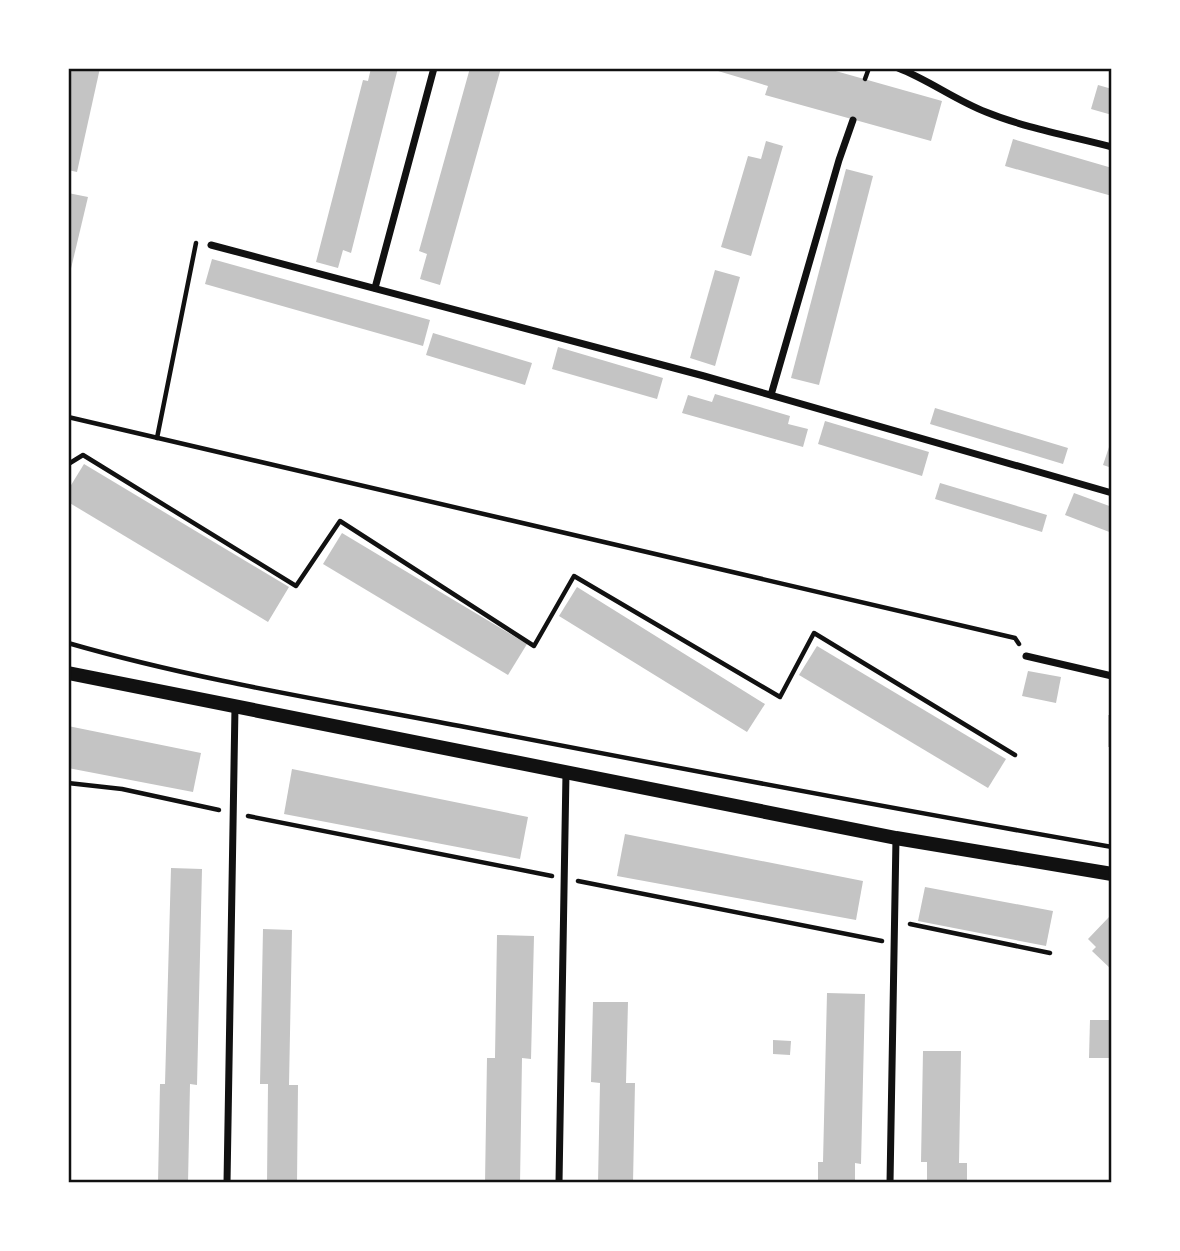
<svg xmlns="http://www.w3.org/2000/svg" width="1180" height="1251" font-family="'Titillium Web',sans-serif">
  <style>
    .building { fill: #c4c4c4 }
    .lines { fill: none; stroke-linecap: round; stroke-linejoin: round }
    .path { stroke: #111; stroke-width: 4.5 }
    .minor { stroke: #111; stroke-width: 7 }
    .secondary { stroke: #111; stroke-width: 14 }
    .neatline { fill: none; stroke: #111; stroke-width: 2.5 }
  </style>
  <rect width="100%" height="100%" fill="#fff"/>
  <g class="building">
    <path d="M68 68H100L77 172 68 170Z"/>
    <path d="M371 68H398L351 253 343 250 338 268 316 262 363 80 368 81Z"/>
    <path d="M470 68H501L440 285 420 279 427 254 419 251Z"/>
    <path d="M708 68H825L942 101 931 141 765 95 768 86Z"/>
    <path d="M1098 85 1112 89V115L1091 109Z"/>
    <path d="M1013 139 1112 168V196L1005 166Z"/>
    <path d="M766 141 783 146 751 256 721 247 748 156 761 159Z"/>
    <path d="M846 169 873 176 819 385 791 378Z"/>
    <path d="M68 193 88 197 69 277H68Z"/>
    <path d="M212 259 430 320 423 346 205 284Z"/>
    <path d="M715 270 740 277 715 366 690 358Z"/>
    <path d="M433 333 532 363 525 385 426 355Z"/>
    <path d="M558 347 663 378 657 399 552 369Z"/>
    <path d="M715 394 790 416 788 424 808 429 803 447 682 413 688 395 712 402Z"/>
    <path d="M935 408 1068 448 1063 464 930 424Z"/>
    <path d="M825 421 929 452 922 476 818 444Z"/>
    <path d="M1111 441H1112V468L1103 465Z"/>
    <path d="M84 464 289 587 268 622 68 502V490Z"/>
    <path d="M940 483 1047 515 1042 532 935 499Z"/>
    <path d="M1074 493 1112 507V533L1065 515Z"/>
    <path d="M342 533 527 644 508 675 323 564Z"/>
    <path d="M577 587 765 704 747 732 559 616Z"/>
    <path d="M817 646 1006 759 988 788 799 675Z"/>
    <path d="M1028 671 1061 677 1056 703 1022 696Z"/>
    <rect x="1108" y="715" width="4" height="32"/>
    <path d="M68 726 201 753 193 792 68 768Z"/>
    <path d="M292 769 528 817 520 859 284 814Z"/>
    <path d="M625 834 863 881 856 920 617 876Z"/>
    <path d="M171 868 202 869 197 1085 190 1084 188 1183H158L160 1084H165Z"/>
    <path d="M925 887 1053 911 1046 946 918 921Z"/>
    <path d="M1109 917 1112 920V970L1092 951 1096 947 1088 939Z"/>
    <path d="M263 929 292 930 289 1085H298L297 1183H267L268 1084H260Z"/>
    <path d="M497 935 534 936 531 1059 522 1058 520 1183H485L487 1058H495Z"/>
    <path d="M827 993 865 994 861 1164 855 1163V1183H818V1162H823Z"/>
    <path d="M593 1002H628L626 1083H635L633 1183H598L600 1083 591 1082Z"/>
    <path d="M1090 1020H1112V1058H1089Z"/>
    <path d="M773 1040 791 1041 790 1055 773 1054Z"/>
    <path d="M923 1051H961L959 1163H967V1183H927V1162H921Z"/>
  </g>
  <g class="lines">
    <g class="path">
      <path d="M865 79 869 68"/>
      <path d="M68 417 1015 638 1019 644"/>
      <path d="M157 438 196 243"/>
      <path d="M70 463 83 455 296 586 340 521 534 646 574 576 780 697 814 633 1015 755"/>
      <path d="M68 643C196 680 329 701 460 726 677 768 894 809 1112 847"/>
      <path d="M68 783 122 789 219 810"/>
      <path d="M248 816 552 876"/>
      <path d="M578 881 882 941"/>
      <path d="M910 924 1050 953"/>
    </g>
    <g class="minor">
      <path d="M898 68C929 80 955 100 986 112 1025 128 1070 136 1112 147"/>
      <path d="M211 245 704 376 1112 493"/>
      <path d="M375 288 434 68"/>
      <path d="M771 395 839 160 853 120"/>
      <path d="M1026 656 1112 676"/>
      <path d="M227 1183 235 707"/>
      <path d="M559 1183 566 773"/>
      <path d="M890 1183 896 838"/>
    </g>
    <path class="secondary" d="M68 673 896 838 1112 874"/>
  </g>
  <rect width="1180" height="1251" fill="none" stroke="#ffffff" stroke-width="140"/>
  <rect x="70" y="70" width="1040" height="1111" class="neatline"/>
</svg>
